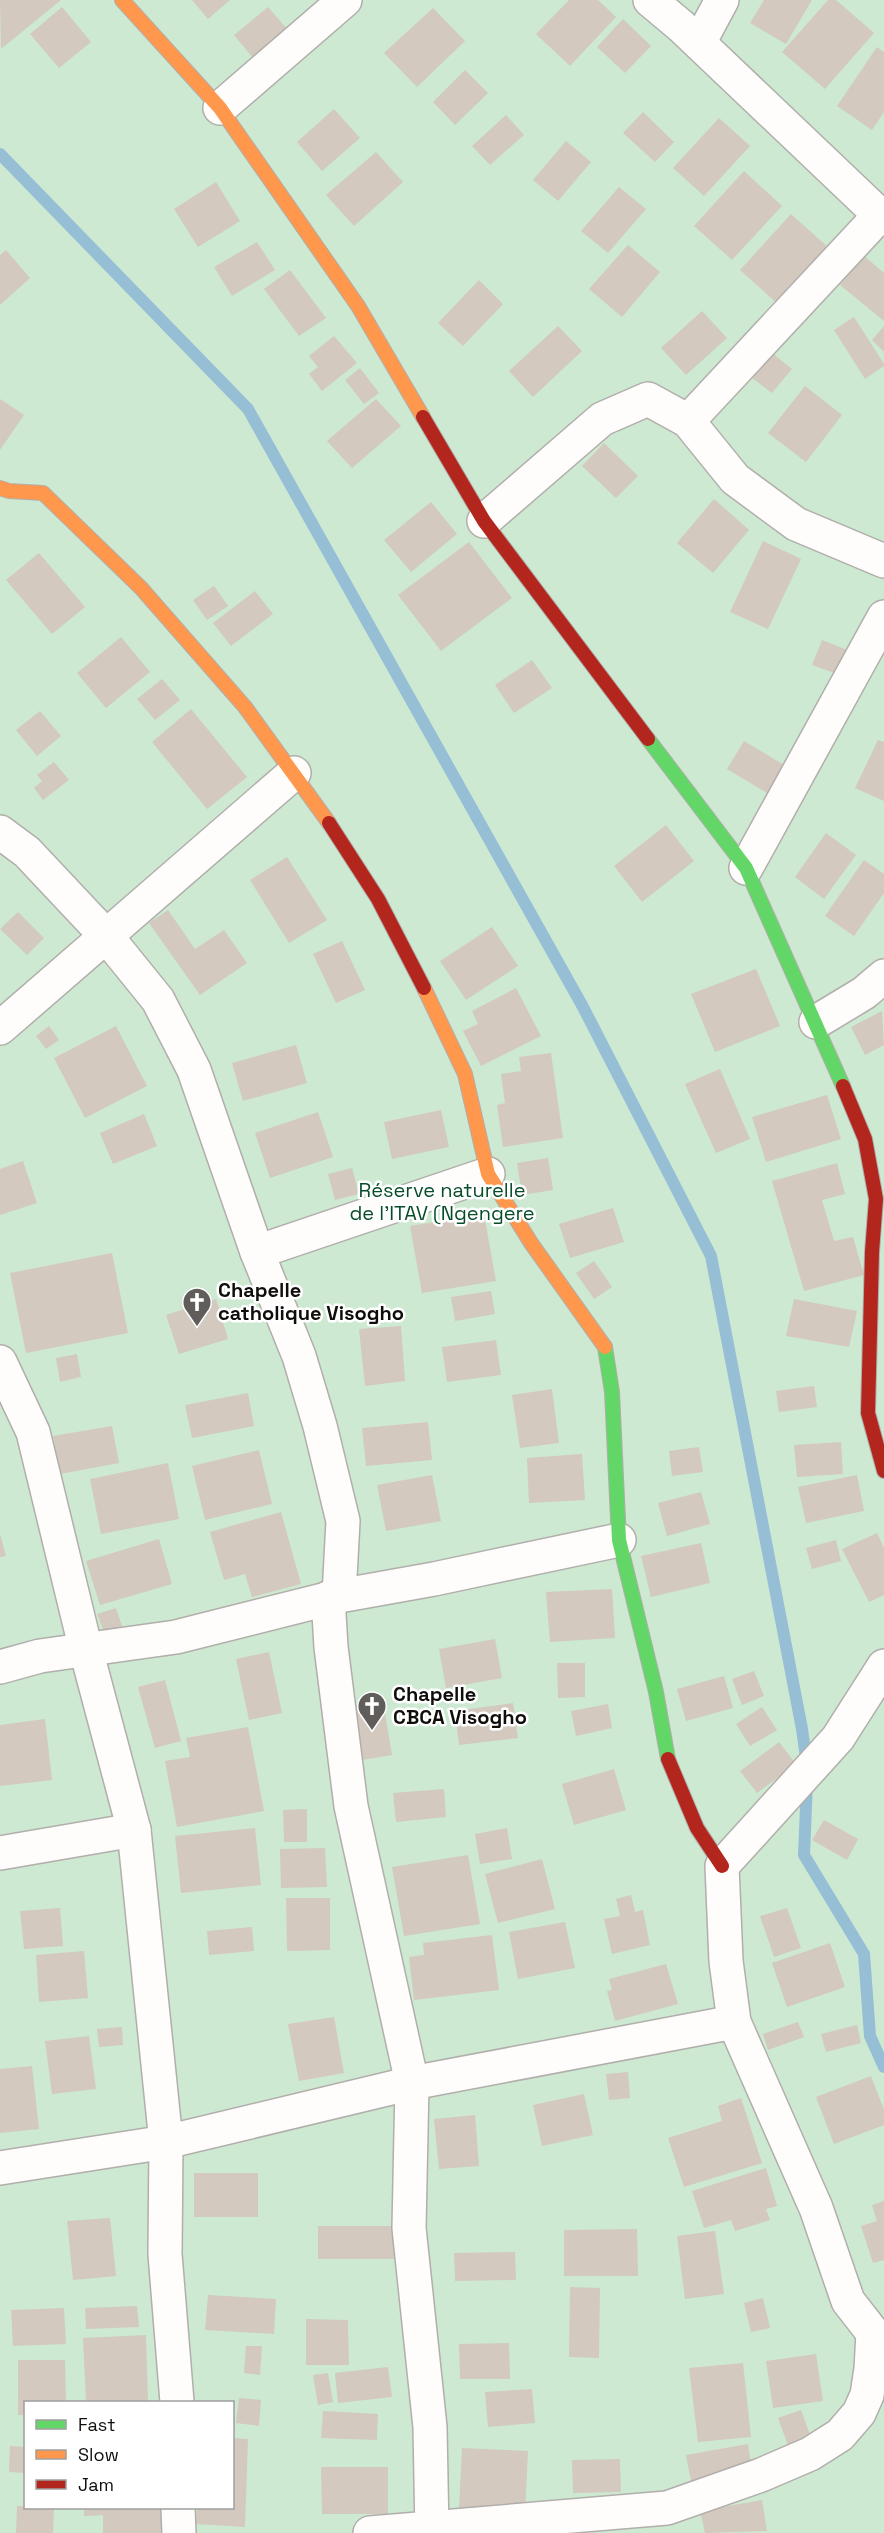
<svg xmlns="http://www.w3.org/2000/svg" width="884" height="2533" font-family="'Space Grotesk',sans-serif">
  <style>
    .green { fill: #cde9d2; fill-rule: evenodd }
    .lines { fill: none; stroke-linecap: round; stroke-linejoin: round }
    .stream { stroke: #96bfd6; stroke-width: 12 }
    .building { fill: #d3c9be }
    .street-casing { stroke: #b1aeab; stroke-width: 36 }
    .fast-casing { stroke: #b1aeab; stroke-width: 16 }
    .slow-casing { stroke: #b1aeab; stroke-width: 16 }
    .jam-casing { stroke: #b1aeab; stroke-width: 16 }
    .street { stroke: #fefdfc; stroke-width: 33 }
    .fast { stroke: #63d668; stroke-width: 14 }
    .slow { stroke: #ff974d; stroke-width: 14 }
    .jam { stroke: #b3261e; stroke-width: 14 }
    .labels { text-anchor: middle; stroke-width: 5; stroke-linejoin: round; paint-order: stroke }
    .park-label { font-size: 20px; fill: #084d2a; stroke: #fff }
    .poi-label { font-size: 20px; font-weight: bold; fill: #100e0b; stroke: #fff; text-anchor: start }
  </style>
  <rect width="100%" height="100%" fill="#f5f1ec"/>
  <path class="green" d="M0 0H884V2533H0ZM26 2402H232V2508H26Z"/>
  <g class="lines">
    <g class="stream">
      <path d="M0 154 248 409 583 1007 711 1256 802 1729 807 1765"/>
      <path d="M807 1782 804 1855 864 1954 870 2036 884 2067"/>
    </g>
  </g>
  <g class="building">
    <path d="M0 0H61L1 49Z"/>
    <path d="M192 0H230L208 19Z"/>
    <path d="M569 0H598L616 17 570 66 536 34Z"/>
    <path d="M764 0H812L786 44 750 23Z"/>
    <path d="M828 0H836L874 33 825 89 782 52Z"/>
    <path d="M62 7 91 42 59 68 30 34Z"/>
    <path d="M268 7 287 29 253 58 234 35Z"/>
    <path d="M433 8 465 41 417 87 384 53Z"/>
    <path d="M623 19 651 46 625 73 597 47Z"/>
    <path d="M877 47 884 52V112L872 130 837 106Z"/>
    <path d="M465 70 488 93 455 125 433 102Z"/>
    <path d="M334 109 360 138 322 171 297 142Z"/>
    <path d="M643 112 674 142 655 162 623 133Z"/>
    <path d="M506 115 524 135 490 165 472 146Z"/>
    <path d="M719 118 750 146 704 196 673 168Z"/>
    <path d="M566 141 591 162 558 201 533 180Z"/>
    <path d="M376 152 403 182 354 226 326 195Z"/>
    <path d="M744 171 782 206 732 260 694 226Z"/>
    <path d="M216 182 240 221 198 247 174 209Z"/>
    <path d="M619 187 646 209 608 253 581 231Z"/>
    <path d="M791 214 830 249 780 306 740 270Z"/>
    <path d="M257 242 275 270 232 296 214 267Z"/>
    <path d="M628 245 660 272 622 317 589 289Z"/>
    <path d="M6 250 30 278 0 305V255Z"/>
    <path d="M864 256 884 273V321L840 285Z"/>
    <path d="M290 270 326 318 299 336 264 289Z"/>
    <path d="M479 280 503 304 463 346 438 323Z"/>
    <path d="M702 311 727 338 686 375 661 348Z"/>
    <path d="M854 317 884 364V366L865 379 834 330Z"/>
    <path d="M558 326 582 351 533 397 509 371Z"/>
    <path d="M884 326V352L872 340Z"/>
    <path d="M334 336 357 363 322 391 309 374 318 367 309 356Z"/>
    <path d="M772 353 792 369 772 393 752 378Z"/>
    <path d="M360 368 379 393 364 404 345 380Z"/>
    <path d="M805 386 842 415 806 462 768 433Z"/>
    <path d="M0 399 24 415 0 450Z"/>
    <path d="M376 399 401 426 352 468 327 441Z"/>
    <path d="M604 443 638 476 616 498 582 466Z"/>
    <path d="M714 499 749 530 713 573 677 543Z"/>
    <path d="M431 502 457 534 411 572 384 540Z"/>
    <path d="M763 541 801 559 768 629 730 612Z"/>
    <path d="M469 542 512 598 441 651 398 595Z"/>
    <path d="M39 553 85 607 52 634 6 580Z"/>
    <path d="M214 586 228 606 207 620 193 600Z"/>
    <path d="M255 591 273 614 231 646 213 623Z"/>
    <path d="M121 637 150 672 106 708 77 673Z"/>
    <path d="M822 640 855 653 846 677 812 665Z"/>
    <path d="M532 660 552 688 514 713 495 685Z"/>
    <path d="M162 679 180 700 155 720 137 699Z"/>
    <path d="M191 709 247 777 207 809 152 742Z"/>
    <path d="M40 711 61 736 37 756 16 730Z"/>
    <path d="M878 740 884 742V801L855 788Z"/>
    <path d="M744 741 794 771 777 799 727 769Z"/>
    <path d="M54 762 69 780 43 800 34 788 42 781 37 775Z"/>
    <path d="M666 825 694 861 642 902 614 866Z"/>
    <path d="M826 833 856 855 824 899 795 877Z"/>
    <path d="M287 857 327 920 289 943 250 880Z"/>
    <path d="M864 860 884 874V893L854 936 825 916Z"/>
    <path d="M168 910 195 949 224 930 247 963 200 995 149 923Z"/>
    <path d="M18 912 44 938 27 955 0 929Z"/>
    <path d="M492 927 518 966 466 1000 440 961Z"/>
    <path d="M342 941 365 990 336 1003 313 954Z"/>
    <path d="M756 969 780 1026 715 1052 691 994Z"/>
    <path d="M516 988 541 1036 481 1066 463 1031 478 1024 472 1011Z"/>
    <path d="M882 1011 884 1045 865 1055 851 1027Z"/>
    <path d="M49 1026 59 1040 46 1049 36 1036Z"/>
    <path d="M116 1026 147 1086 85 1118 54 1058Z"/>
    <path d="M296 1045 307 1083 243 1101 232 1063Z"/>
    <path d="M551 1053 563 1138 503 1147 497 1105 505 1103 501 1074 521 1071 519 1057Z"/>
    <path d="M720 1069 750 1139 716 1153 685 1084Z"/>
    <path d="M827 1095 841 1139 766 1162 752 1117Z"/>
    <path d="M441 1110 449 1147 392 1159 384 1122Z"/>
    <path d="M318 1112 333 1157 270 1178 255 1133Z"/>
    <path d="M144 1114 157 1146 113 1164 100 1133Z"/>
    <path d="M548 1158 553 1190 522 1195 517 1163Z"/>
    <path d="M23 1161 37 1203 0 1215V1169Z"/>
    <path d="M837 1163 845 1194 822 1200 834 1241 853 1237 864 1275 804 1291 772 1181Z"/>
    <path d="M352 1168 359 1194 335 1200 328 1174Z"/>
    <path d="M613 1208 624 1242 570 1258 559 1224Z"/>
    <path d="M484 1214 496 1281 422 1293 410 1226Z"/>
    <path d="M112 1253 128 1333 26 1353 10 1273Z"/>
    <path d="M594 1261 612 1287 594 1299 576 1273Z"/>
    <path d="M491 1291 495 1314 455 1321 451 1297Z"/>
    <path d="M216 1299 228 1339 179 1354 166 1315Z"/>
    <path d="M794 1299 857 1311 849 1347 786 1336Z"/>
    <path d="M401 1326 405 1381 365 1386 359 1329Z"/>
    <path d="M496 1340 501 1375 447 1382 442 1347Z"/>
    <path d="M77 1354 81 1377 60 1382 56 1358Z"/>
    <path d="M814 1386 817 1407 779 1412 776 1391Z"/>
    <path d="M552 1389 559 1443 520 1448 512 1395Z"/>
    <path d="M248 1393 254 1426 192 1438 185 1405Z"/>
    <path d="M428 1422 432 1460 366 1466 362 1428Z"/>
    <path d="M112 1426 119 1463 60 1474 53 1436Z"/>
    <path d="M841 1442 843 1474 797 1477 794 1445Z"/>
    <path d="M699 1447 703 1472 672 1476 669 1451Z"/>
    <path d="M259 1450 272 1504 205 1520 192 1466Z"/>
    <path d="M582 1454 585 1500 529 1503 527 1458Z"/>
    <path d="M168 1463 179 1519 101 1534 90 1479Z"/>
    <path d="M432 1475 441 1521 386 1531 377 1485Z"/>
    <path d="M857 1475 864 1511 806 1523 798 1487Z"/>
    <path d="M701 1492 710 1524 667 1536 658 1503Z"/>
    <path d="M281 1512 301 1584 252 1597 245 1574 224 1580 210 1532Z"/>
    <path d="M877 1533 884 1548V1595L869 1602 842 1549Z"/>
    <path d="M0 1534 6 1556 0 1557Z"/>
    <path d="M159 1539 172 1584 100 1605 86 1561Z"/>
    <path d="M836 1540 841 1561 812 1569 806 1548Z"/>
    <path d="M701 1543 710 1583 651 1597 641 1556Z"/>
    <path d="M612 1589 615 1638 550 1642 546 1592Z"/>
    <path d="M116 1608 122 1626 104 1632 97 1614Z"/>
    <path d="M495 1639 502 1678 446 1688 439 1649Z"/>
    <path d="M269 1652 282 1713 249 1720 236 1659Z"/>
    <path d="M557 1663H585V1697L558 1698Z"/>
    <path d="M754 1671 764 1696 742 1705 732 1679Z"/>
    <path d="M724 1676 733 1708 686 1721 677 1689Z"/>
    <path d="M165 1680 181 1741 155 1748 138 1687Z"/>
    <path d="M383 1701 392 1755 362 1760 352 1706Z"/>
    <path d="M513 1703 518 1738 459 1745 455 1711Z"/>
    <path d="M608 1704 612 1728 576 1736 571 1711Z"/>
    <path d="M762 1707 777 1730 750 1746 736 1724Z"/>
    <path d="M45 1719 52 1780 0 1786V1725Z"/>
    <path d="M248 1727 264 1811 177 1827 165 1761 190 1757 186 1738Z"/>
    <path d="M779 1742 796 1764 757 1793 740 1771Z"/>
    <path d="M614 1769 626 1810 574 1825 562 1784Z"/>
    <path d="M444 1789 446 1817 396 1822 393 1793Z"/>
    <path d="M307 1809V1842H284L283 1810Z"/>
    <path d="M824 1820 858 1839 847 1860 812 1840Z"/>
    <path d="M255 1828 261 1885 181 1893 175 1836Z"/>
    <path d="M507 1828 512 1859 480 1864 475 1834Z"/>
    <path d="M325 1848 327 1887 281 1888 280 1849Z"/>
    <path d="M468 1855 480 1924 404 1936 392 1867Z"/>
    <path d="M542 1859 555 1909 498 1923 485 1874Z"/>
    <path d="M631 1895 635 1912 643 1910 650 1945 612 1954 604 1919 620 1916 616 1899Z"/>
    <path d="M286 1898H330V1950L287 1951Z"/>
    <path d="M60 1908 63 1946 24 1949 20 1911Z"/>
    <path d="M787 1908 801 1948 774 1957 760 1916Z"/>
    <path d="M565 1922 575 1968 518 1979 509 1932Z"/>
    <path d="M252 1927 254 1951 209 1955 207 1931Z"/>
    <path d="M492 1935 499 1990 414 2000 409 1957 424 1955 423 1943Z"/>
    <path d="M830 1943 845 1987 787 2007 772 1963Z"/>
    <path d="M84 1951 88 1998 39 2002 36 1955Z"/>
    <path d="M666 1964 678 2004 615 2021 607 1991 612 1990 609 1979Z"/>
    <path d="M334 2017 344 2073 299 2081 288 2024Z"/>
    <path d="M798 2022 804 2037 768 2050 763 2034Z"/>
    <path d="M857 2025 861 2043 826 2052 821 2034Z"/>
    <path d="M122 2027 123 2045 99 2047 97 2029Z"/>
    <path d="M89 2036 96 2089 52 2094 45 2041Z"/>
    <path d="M32 2066 39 2129 0 2133V2069Z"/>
    <path d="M628 2072 630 2098 609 2100 606 2074Z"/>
    <path d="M871 2076 884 2110V2125L834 2144 816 2097Z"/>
    <path d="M584 2094 593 2135 542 2146 533 2105Z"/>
    <path d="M741 2098 762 2163 684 2187 668 2138 722 2121 718 2106Z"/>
    <path d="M475 2115 479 2166 439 2169 434 2119Z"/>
    <path d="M766 2168 777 2206 766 2209 770 2220 735 2231 731 2220 704 2228 692 2191Z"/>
    <rect x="194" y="2173" width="64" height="44"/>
    <path d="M884 2201V2260L873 2263 861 2226 877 2221 872 2205Z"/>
    <path d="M110 2218 116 2276 73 2280 67 2221Z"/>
    <rect x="318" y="2226" width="76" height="33"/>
    <path d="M637 2229 638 2276H564V2230Z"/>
    <path d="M715 2231 724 2294 685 2299 677 2236Z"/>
    <path d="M515 2252 516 2280 455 2281 454 2253Z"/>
    <path d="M570 2287 600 2288 599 2358 569 2357Z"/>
    <path d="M208 2295 276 2299 274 2334 205 2330Z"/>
    <path d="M763 2298 770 2328 751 2332 744 2303Z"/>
    <path d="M137 2306 139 2327 86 2329 85 2308Z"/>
    <path d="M64 2308 66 2344 13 2346 11 2310Z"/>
    <path d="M306 2319 348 2320 349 2365H306Z"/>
    <path d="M146 2335 148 2402H86L83 2338Z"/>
    <path d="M509 2343 510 2379H460L459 2344Z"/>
    <path d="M246 2346H262L260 2375 244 2373Z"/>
    <path d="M816 2354 823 2401 773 2408 766 2361Z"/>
    <path d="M18 2360H65L66 2402H26V2415H18Z"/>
    <path d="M743 2363 751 2437 698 2442 689 2368Z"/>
    <path d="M388 2367 392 2397 338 2403 335 2373Z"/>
    <path d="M328 2373 333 2402 318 2405 313 2375Z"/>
    <path d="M532 2389 535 2423 488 2427 485 2392Z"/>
    <path d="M239 2398 261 2400 259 2426 236 2423Z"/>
    <path d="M801 2410 813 2443 790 2451 778 2418Z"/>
    <path d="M323 2411 378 2414 377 2440 321 2438Z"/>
    <path d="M232 2438 248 2439 245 2527 196 2524 197 2508H232Z"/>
    <path d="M748 2444 752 2470 691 2481 686 2455Z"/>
    <path d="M10 2446 26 2447V2473L9 2472Z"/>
    <path d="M462 2448 528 2451 525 2513 459 2510Z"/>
    <path d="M620 2459 621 2492 573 2493 572 2460Z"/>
    <path d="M321 2467H388V2514H322Z"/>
    <path d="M762 2500 767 2531 705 2533 700 2511Z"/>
    <path d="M17 2506 54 2508 53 2533H16Z"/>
    <path d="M84 2508H163L164 2533H103V2515L84 2516Z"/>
  </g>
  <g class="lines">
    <g class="street-casing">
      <g id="street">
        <path d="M650 0 681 26 884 219"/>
        <path d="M699 43 722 0"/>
        <path d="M220 108 345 0"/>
        <path d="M688 421 879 216"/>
        <path d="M484 521 602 419 648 399 688 421 735 479 796 524 884 561"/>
        <path d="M0 832 27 852 107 937 158 1000 194 1070 257 1252 299 1356 320 1426 343 1521 339 1596"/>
        <path d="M746 868 884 617"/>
        <path d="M816 1022 864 993 884 976"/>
        <path d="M0 1028 294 773"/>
        <path d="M257 1252 488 1174"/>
        <path d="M0 1362 33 1432 86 1650 134 1830 166 2142 165 2254 177 2402"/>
        <path d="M328 1598 331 1647 351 1806 412 2083 409 2228 430 2427 432 2533"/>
        <path d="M884 1666 838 1738 722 1866 726 1961 734 2022 816 2208 848 2301 873 2333 884 2339"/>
        <path d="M0 1667 40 1656 176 1637 339 1596 434 1579 619 1540"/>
        <path d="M0 1853 134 1830"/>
        <path d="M0 2168 166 2142 412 2083 734 2022"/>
        <path d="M178 2508 179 2533"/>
        <path d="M370 2533 667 2508 761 2475 810 2454 840 2435 859 2413 867 2395 871 2369 873 2333"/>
      </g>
    </g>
    <g class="fast-casing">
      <g id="fast">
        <path d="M648 739 746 868 843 1086"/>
        <path d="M605 1347 612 1392 619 1540 656 1692 668 1759"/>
      </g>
    </g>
    <g class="slow-casing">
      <g id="slow">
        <path d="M122 0 220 108 358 306 423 417"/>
        <path d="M0 488 9 491 43 493 141 588 245 707 329 823"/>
        <path d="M424 988 465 1074 488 1174 531 1243 605 1347"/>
      </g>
    </g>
    <g class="jam-casing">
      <g id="jam">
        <path d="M423 417 484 521 648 739"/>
        <path d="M329 823 378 899 424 988"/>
        <path d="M843 1086 865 1139 876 1199 872 1252 868 1413 884 1471"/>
        <path d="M668 1759 697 1828 722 1866"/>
      </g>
    </g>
    <use href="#street" class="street"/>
    <use href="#fast" class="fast"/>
    <use href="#slow" class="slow"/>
    <use href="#jam" class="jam"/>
  </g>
  <defs>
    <g id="church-pin" transform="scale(1.5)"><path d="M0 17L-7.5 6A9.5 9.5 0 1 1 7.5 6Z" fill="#605d5a" stroke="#fff"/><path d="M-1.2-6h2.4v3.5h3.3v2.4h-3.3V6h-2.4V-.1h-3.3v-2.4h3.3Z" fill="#fff"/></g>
  </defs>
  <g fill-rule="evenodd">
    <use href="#church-pin" x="197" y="1302"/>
    <use href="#church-pin" x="372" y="1706"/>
  </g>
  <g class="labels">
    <g class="park-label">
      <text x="442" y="1197">Réserve naturelle<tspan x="442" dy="23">de l'ITAV (Ngengere</tspan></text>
    </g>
    <g class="poi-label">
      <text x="218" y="1297">Chapelle<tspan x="218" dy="23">catholique Visogho</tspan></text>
      <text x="393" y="1701">Chapelle<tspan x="393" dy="23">CBCA Visogho</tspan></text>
    </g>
  </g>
  <rect x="24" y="2401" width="210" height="108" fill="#ffffff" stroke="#9f9f9d" stroke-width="1.5"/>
  <rect x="36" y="2420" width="30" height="9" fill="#63d668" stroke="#9f9f9d" stroke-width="1.5"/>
  <text x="78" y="2431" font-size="18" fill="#100e0b">Fast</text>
  <rect x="36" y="2450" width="30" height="9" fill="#ff974d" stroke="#9f9f9d" stroke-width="1.5"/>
  <text x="78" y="2461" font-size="18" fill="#100e0b">Slow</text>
  <rect x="36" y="2480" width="30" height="9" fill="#b3261e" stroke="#9f9f9d" stroke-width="1.5"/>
  <text x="78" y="2491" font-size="18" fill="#100e0b">Jam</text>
</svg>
